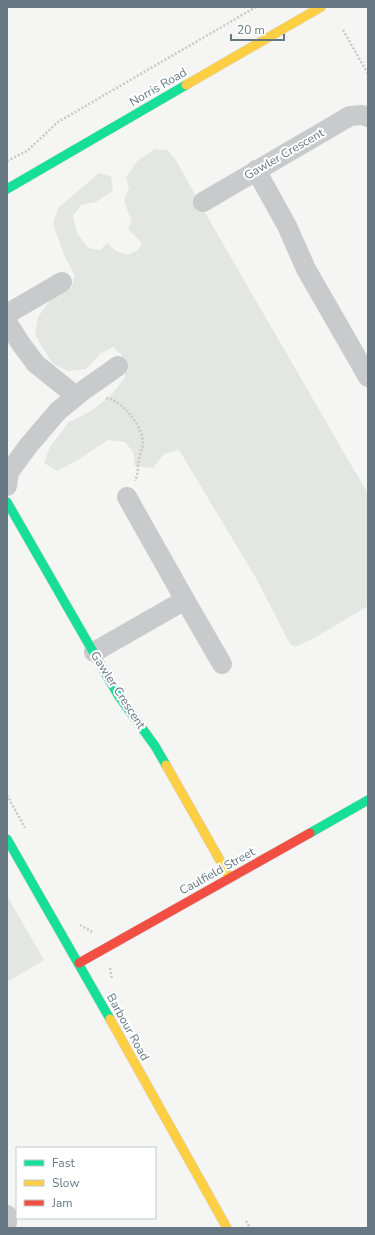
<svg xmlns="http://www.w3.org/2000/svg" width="375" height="1235" font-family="'Nunito Sans',sans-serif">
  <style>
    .green { fill: #e4e7e1 }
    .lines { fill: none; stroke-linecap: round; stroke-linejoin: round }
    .fast-casing { stroke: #d1d2d3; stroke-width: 10 }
    .slow-casing { stroke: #d1d2d3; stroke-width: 10 }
    .jam-casing { stroke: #d1d2d3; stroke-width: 10 }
    .path { stroke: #c7c8c9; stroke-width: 2.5; stroke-dasharray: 2 2; stroke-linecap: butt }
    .street { stroke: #c9cacb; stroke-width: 20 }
    .fast { stroke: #16e098; stroke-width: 9 }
    .slow { stroke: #ffcf43; stroke-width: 9 }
    .jam { stroke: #f24e42; stroke-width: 9 }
    .labels { text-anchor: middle; stroke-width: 4; stroke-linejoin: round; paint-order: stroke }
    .street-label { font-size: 12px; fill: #657883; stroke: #fff }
  </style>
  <rect width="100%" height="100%" fill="#f5f5f4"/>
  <g class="green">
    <path d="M155 149 168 150 177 162 211 223 368 494V606L314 638 295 647 290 644 256 578 179 450 164 454 153 468 135 466 133 452 125 442 108 440 81 458 57 471 44 463 50 447 69 422 91 411 113 393 125 377V365L121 354 113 347 100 354 86 369 68 371 52 363 35 335 38 317 52 298 71 288 75 276 64 255 53 224 58 208 99 173 111 176 113 191 96 202 81 205 73 216 77 233 88 248 100 250 107 243 116 251 127 255 138 250 142 243 128 229 132 221 127 210 124 199 129 189 126 177 137 161Z"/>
    <path d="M7 896 44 960 7 982Z"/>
  </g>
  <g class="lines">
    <g class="fast-casing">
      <g id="fast">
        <path d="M7 189 186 85"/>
        <path d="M7 502 118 695 155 746 166 765"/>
        <path d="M310 833 368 800"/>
        <path d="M7 839 110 1019"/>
      </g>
    </g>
    <g class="slow-casing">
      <g id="slow">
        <path d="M186 85 321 7"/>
        <path d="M166 765 230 878"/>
        <path d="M110 1019 227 1228"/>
      </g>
    </g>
    <g class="jam-casing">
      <path id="jam" d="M79 963 310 833"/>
    </g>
    <g class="path">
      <path d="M343 30 368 74"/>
      <path d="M7 161 27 151 58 122 256 7"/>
      <path d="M106 398C123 401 143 426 143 444 142 449 140 454 139 459 137 467 139 473 135 481"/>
      <path d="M7 795 25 828"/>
      <path d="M80 925 91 931 92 934"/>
      <path d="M110 968 112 979"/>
      <path d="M246 1221 250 1228"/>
    </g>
    <g class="street">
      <path d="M256 170 287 226 306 269 368 377"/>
      <path d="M203 202 350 116 362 115 368 117"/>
      <path d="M7 314 62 282"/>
      <path d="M7 322 21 344 36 364 76 396"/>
      <path d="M7 486 9 472 29 445 58 411 84 390 118 366"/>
      <path d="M185 600 222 664"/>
      <path d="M94 652 185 600 127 497"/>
      <path d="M7 1215V1223"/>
    </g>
    <use href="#fast" class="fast"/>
    <use href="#slow" class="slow"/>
    <use href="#jam" class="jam"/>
  </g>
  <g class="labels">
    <g class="street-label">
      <text transform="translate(158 87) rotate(-30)" y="4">Norris Road</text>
      <text transform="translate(284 154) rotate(-30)" y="4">Gawler Crescent</text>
      <text transform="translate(118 690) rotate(57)" y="4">Gawler Crescent</text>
      <text transform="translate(217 871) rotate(-29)" y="4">Caulfield Street</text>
      <text transform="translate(128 1027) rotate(61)" y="4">Barbour Road</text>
    </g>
  </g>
  <rect width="375" height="1235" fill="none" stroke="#657883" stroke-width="16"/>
  <rect x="16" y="1147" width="140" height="72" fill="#ffffff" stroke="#c1c9cd"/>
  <rect x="24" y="1160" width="20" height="6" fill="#16e098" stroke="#c1c9cd"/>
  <text x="52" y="1167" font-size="12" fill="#657883">Fast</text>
  <rect x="24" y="1180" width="20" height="6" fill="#ffcf43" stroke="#c1c9cd"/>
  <text x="52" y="1187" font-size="12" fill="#657883">Slow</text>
  <rect x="24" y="1200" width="20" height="6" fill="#f24e42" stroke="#c1c9cd"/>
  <text x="52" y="1207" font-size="12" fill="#657883">Jam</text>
  <path d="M231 34v6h53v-6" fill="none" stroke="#657883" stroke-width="2"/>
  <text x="237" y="34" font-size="12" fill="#657883" stroke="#ffffff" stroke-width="3" paint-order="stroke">20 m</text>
</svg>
